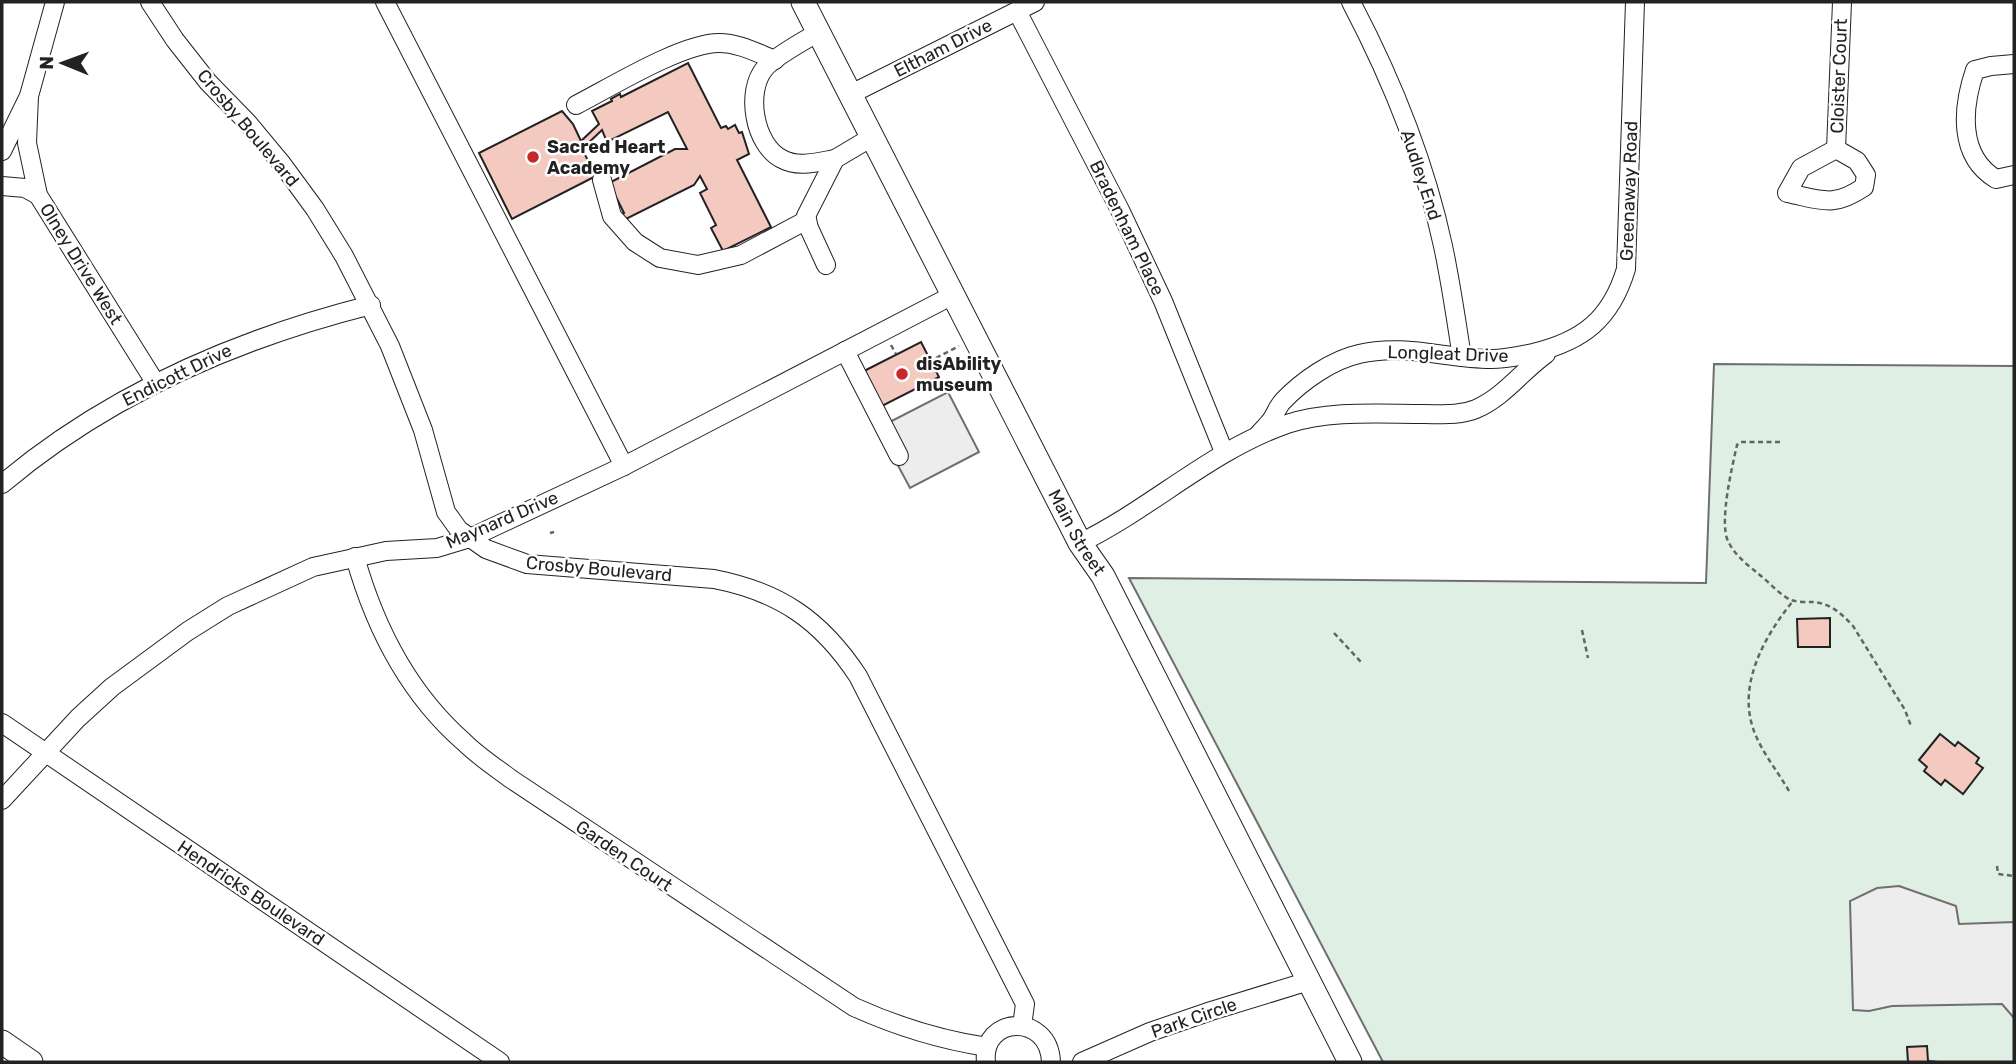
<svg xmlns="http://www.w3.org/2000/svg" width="2016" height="1064" font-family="Rubik,sans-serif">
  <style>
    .green { fill: #e0efe3; stroke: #6f6f6f; stroke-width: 2 }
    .parking { fill: #ededed; stroke: #6f6f6f; stroke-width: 2 }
    .building { fill: #f3c9c0; stroke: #222; stroke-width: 2 }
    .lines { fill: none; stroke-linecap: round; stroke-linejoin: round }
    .minor-casing { stroke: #222; stroke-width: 20 }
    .major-casing { stroke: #222; stroke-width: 25 }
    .path { stroke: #646464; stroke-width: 2.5; stroke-dasharray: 5 3.5; stroke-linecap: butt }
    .minor { stroke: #fff; stroke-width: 18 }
    .major { stroke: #fff; stroke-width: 23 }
    .poi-dot { fill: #c62828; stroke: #fff; stroke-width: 2.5 }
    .labels { text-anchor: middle; stroke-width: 5; stroke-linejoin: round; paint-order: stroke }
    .street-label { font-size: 18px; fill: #222; stroke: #fff }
    .poi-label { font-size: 18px; font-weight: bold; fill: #222; stroke: #fff; text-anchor: start }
  </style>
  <rect width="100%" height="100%" fill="#fff"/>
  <path class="green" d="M1714 364 2014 366V1062H1383L1129 578 1706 583Z"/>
  <g class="parking">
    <path d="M948 392 979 452 910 488 878 428Z"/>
    <path d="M1899 886 1956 906 1959 924 2014 922V1018L2002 1004 1892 1006 1869 1011 1853 1010 1850 901 1877 888Z"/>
  </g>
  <g class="building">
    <path d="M688 63 721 128 726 126 728 129 735 125 739 133 742 132 749 154 737 160 771 227 723 251 711 228 716 225 700 193 707 189 700 176 694 185 624 220 621 214 624 213 609 183 675 149H687L668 112 607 142 602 130 582 149 596 176 512 219 479 153 562 111 573 124 581 141 599 124 592 111 612 101 611 99 620 94 621 97Z"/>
    <path d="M921 342 939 377 882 406 864 371Z"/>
    <path d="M1830 618V647H1798L1797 619Z"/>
    <path d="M1940 734 1955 746 1958 742 1979 758 1976 763 1983 768 1963 794 1945 780 1941 785 1924 771 1927 767 1919 760Z"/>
    <path d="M1927 1046 1928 1061 1938 1062H1908L1907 1047Z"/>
  </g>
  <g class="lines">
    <g class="minor-casing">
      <g id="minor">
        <path d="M150 2 175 40 208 82 247 122 282 164 315 209 344 256 390 346 423 430 446 512 459 530 486 549 527 564 714 579C780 592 821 620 858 676L1025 1004 1022 1026"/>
        <path d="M385 2 624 466"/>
        <path d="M1351 2C1391 78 1425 162 1443 246 1451 283 1456 320 1462 357"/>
        <path d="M1017 11 1120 210 1163 301 1224 452"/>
        <path d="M819 32C805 40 774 57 765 68 745 91 754 145 782 159 798 168 818 162 835 159"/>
        <path d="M2014 64 1991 66 1975 70C1962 108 1958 156 1996 179L2014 175"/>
        <path d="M851 94 1035 2"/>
        <path d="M29 96 27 143 38 195 155 382"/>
        <path d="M576 105C611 87 682 43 719 43 739 43 757 53 775 60"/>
        <path d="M1836 149 1857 161 1866 175 1864 187C1833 208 1822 200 1787 193L1801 168Z"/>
        <path d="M1836 149 1842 2"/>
        <path d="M2 151 29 96 55 2"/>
        <path d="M602 180 612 216 635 242 660 258 698 265 741 255 807 220"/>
        <path d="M2 186 25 188 38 195"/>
        <path d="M826 265 809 228 806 216 835 159 872 137"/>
        <path d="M845 351 899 456"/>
        <path d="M1258 435C1262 430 1268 425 1272 419 1276 413 1278 406 1283 401 1302 381 1332 360 1359 354 1404 343 1447 359 1491 359 1506 359 1519 356 1533 353 1583 341 1611 319 1626 269L1635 2"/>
        <path d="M2 484C109 394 236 339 371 305"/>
        <path d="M1080 543C1152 508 1210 451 1287 424 1330 410 1379 414 1424 414 1442 414 1459 416 1476 409 1504 397 1522 371 1546 354"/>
        <path d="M355 557C375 628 408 693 464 742 478 756 495 767 511 779L854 1007C896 1026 941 1040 987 1047"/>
        <path d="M2 723 500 1062"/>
        <path d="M2 800 78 718 112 687 188 631 228 606 313 567 386 551 437 548 470 538 624 466 953 295"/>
        <path d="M986 1062C981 1016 1049 1012 1051 1062"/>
        <path d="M1082 1062 1150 1032 1211 1011 1309 981"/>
      </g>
    </g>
    <g class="major-casing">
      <g id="major">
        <path id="s1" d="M803 2 1080 543 1103 576 1350 1062"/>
        <path d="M2 1042 31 1062"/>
      </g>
    </g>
    <g class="path">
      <path d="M891 345 896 354"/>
      <path d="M936 358 959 346"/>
      <path d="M1780 442H1740L1737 445C1732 467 1719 522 1728 541 1735 556 1749 566 1761 576 1771 584 1780 595 1791 600 1797 602 1806 602 1812 602 1830 603 1841 613 1853 626L1905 710 1911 726"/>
      <path d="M550 533 554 532"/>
      <path d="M1582 630 1588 658"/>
      <path d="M1334 633 1361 662"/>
      <path d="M1789 791C1777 770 1759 749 1752 725 1739 681 1766 634 1793 601"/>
      <path d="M1997 866 1998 874 2014 876"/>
    </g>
    <use href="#minor" class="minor"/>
    <use href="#major" class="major"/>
  </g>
  <g class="poi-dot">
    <circle cx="533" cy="157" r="7"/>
    <circle cx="902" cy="374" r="7"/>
  </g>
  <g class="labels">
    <g class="street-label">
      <text transform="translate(943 48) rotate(-27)" y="6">Eltham Drive</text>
      <text transform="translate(1839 76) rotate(-88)" y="6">Cloister Court</text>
      <text transform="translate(248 128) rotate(50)" y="6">Crosby Boulevard</text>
      <text transform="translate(1421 175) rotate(72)" y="6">Audley End</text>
      <text transform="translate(1629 191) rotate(-88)" y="6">Greenaway Road</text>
      <text transform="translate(1127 228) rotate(64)" y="6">Bradenham Place</text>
      <text transform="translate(81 264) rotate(58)" y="6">Olney Drive West</text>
      <text transform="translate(1448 354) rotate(2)" y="6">Longleat Drive</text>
      <text transform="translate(177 375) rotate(-26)" y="6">Endicott Drive</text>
      <text transform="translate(502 520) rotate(-23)" y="6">Maynard Drive</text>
      <text dy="6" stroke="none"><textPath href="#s1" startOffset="597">Main Street</textPath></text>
      <text transform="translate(599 569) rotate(5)" y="6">Crosby Boulevard</text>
      <text transform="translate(624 856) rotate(34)" y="6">Garden Court</text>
      <text transform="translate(251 893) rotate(34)" y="6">Hendricks Boulevard</text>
      <text transform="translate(1194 1018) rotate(-19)" y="6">Park Circle</text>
    </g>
    <g class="poi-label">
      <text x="547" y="153">Sacred Heart<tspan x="547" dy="21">Academy</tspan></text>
      <text x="916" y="370">disAbility<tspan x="916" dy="21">museum</tspan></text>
    </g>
  </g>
  <rect width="2016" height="1064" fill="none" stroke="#222222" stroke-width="7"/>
  <g transform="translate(63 63) rotate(271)" stroke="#ffffff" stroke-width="5" paint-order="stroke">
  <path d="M0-5L12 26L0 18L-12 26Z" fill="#222222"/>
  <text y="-10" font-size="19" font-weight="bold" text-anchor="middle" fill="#222222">N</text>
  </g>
</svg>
